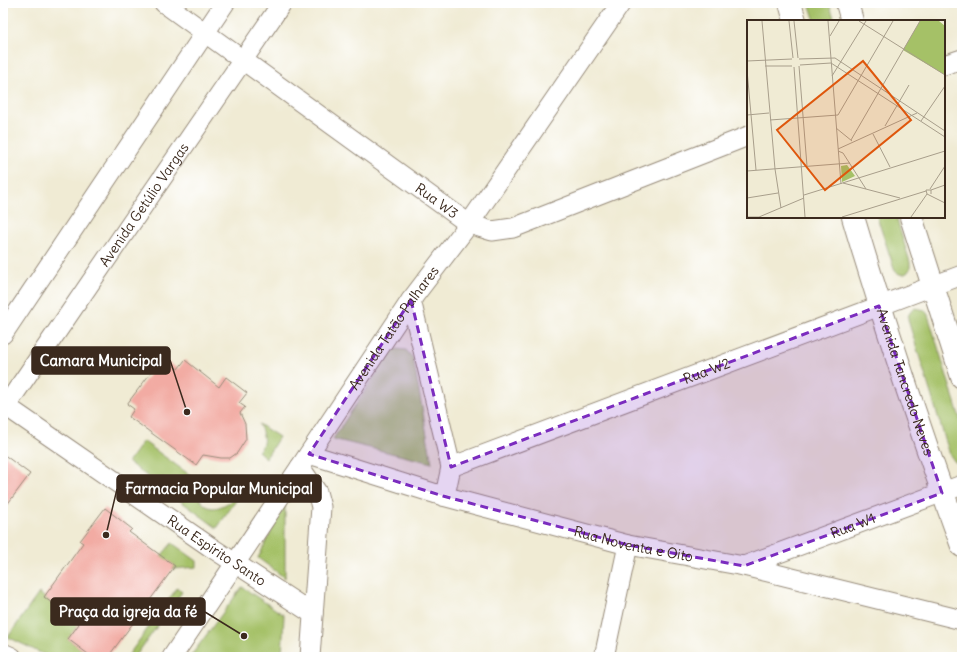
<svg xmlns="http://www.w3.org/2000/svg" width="965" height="660" viewBox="0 0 965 660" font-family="Delius,sans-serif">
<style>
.green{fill:#a5c167;stroke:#707642}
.building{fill:#f2aba3}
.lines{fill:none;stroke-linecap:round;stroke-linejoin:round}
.street-casing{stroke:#968a79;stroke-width:21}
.secondary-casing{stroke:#968a79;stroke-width:24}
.street{stroke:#fff;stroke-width:19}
.secondary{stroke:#fff;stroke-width:22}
.marked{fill:#7b2cbf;fill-opacity:0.2;stroke:#7b2cbf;stroke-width:3;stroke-dasharray:8 5;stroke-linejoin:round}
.labels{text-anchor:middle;stroke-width:3.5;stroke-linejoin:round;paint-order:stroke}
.street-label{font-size:14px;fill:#3b2a1e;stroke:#fff}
.inset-road{fill:none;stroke:#a89e8b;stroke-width:1}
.view{fill:#df570d;fill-opacity:0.15;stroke:#df570d;stroke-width:2}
.inset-edge{fill:none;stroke:#3b2a1e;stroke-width:2}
.leader{fill:none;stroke:#3b2a1e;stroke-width:1.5}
.callout-dot{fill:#3b2a1e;stroke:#fff;stroke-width:1.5}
.callout{fill:#3b2a1e;stroke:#3b2a1e;stroke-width:1.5}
.callout-label{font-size:15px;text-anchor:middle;font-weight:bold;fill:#fff}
</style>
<rect width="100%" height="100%" fill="#fff"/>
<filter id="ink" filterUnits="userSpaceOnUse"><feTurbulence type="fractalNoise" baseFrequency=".025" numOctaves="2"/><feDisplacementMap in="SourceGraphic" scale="8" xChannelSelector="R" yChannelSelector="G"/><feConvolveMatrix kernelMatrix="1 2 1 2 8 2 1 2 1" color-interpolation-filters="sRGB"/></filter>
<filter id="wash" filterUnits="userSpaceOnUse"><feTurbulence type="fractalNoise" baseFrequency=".012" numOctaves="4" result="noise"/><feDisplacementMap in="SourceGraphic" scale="16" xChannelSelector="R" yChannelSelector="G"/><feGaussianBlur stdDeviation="0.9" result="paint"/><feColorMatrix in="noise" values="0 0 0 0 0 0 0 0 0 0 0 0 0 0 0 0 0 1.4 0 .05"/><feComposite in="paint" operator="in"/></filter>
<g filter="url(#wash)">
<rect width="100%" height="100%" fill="#f0ebd4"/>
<path class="green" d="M809,3H829L835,21H815Z
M877,217H896L910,262V269L907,273C901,276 897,274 894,268Z
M915,308L925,310L928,315L962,425V463L955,462L950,455L908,320C908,314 910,312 915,308Z
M396,349L406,350L413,358L432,463L333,439L391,351Z
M259,424L279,437L266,458L258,451C267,443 263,434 259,424Z
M143,441L194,478C196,494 203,516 224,505C231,502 236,497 242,492L217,528L128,462Z
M285,504V578L258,558Z
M172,543L197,561V567L172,569L175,566L161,556Z
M242,587L284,615L282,657H190Z
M177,588L182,592L135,657H127Z
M39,593L62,611L71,597L90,610L68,639L92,657H49L8,637Z"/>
<g id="blocks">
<path class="building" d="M162,358L178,369L185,360L219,387L226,377L247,393L239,403L245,407L240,413L245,424L246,439L237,453L230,458H221L203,455L196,465L129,417L134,409L127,404Z
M3,454L30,474L3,510Z
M105,508L132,529L129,532L175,566L108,657H92L68,639L79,624L44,597L83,543L80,541Z"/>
</g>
</g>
<g filter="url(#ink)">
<use href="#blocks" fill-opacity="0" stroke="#968a79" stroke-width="1"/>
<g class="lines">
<defs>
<g id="street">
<path id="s1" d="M164,3L469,224L492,231L513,228L748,136"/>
<path d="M944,65L962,59"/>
<path d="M411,300L451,467L447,486L443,496"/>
<path d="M3,334L225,3"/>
<path id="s2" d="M3,404L209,546L313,614"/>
<path id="s3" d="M6,406L282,3"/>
<path id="s4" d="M309,454L443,496L628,545L744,566L962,620"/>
<path d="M300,467L317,492L321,507L310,657"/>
<path id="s5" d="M451,467L962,275"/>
<path id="s6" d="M744,566L962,485"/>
<path d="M3,653L12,657"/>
<path id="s7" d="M172,657L300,467L411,300L469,224L621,3"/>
<path d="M604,657L628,545"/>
</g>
<g id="secondary">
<path d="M790,3L795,21"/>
<path d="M847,3L852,21"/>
<path id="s8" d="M853,217C886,328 922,437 962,546"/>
<path d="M911,217L962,377"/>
</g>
</defs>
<use href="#street" class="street-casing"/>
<use href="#secondary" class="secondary-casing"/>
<use href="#street" class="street"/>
<use href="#secondary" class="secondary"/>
</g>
</g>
<path class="marked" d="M411,300L451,467L879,306L942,493L744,566L628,545L443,496L309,454Z"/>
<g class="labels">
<g class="street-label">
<text dy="5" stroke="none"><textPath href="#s1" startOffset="337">Rua W3</textPath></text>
<text dy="5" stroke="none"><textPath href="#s3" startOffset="244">Avenida Getúlio Vargas</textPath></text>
<text dy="5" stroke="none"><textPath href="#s7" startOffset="397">Avenida Tatão Palhares</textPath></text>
<text dy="5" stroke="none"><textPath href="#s5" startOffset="273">Rua W2</textPath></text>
<text dy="5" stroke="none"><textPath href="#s8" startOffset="173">Avenida Tancredo Neves</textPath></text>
<text dy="5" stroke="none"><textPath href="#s6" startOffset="116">Rua W1</textPath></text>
<text dy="5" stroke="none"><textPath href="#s4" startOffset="337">Rua Noventa e Oito</textPath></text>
<text dy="5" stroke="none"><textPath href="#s2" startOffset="259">Rua Espírito Santo</textPath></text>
</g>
</g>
<g transform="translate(747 20)">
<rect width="198" height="198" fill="#f0ebd4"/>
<path d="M173,1H192L198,6V55L156,30ZM100,145L108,156L95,162L94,146Z" fill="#a5c167"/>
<path class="inset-road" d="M15,1L28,149L34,188M42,1L46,38M47,1L51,38M81,1L94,164M112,1L198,55M83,16L92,1M52,39L88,38L198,111M0,41L45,39M53,45L84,43L198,117M18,46H45M52,46L60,146M47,47L58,197M0,50L9,150M85,56L119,1M0,95L22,93M23,100L91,95L146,1M174,101L198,66M138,106L162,65M89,108L105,121M126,114L143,147M104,120L173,1M91,129L170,93M91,131L96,133L119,169M0,151L103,143M96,163L153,178M183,169L198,146M184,170L198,165M184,174V170H179L180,174L198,183M57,175L198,131M0,178L31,173M0,197H12L57,178M95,197L179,171M164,197L180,174"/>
<path class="view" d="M116,41L164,100L78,170L30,110Z"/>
<rect width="198" height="198" class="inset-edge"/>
</g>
<path class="leader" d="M187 412L170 360M106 535L117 489M244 636L205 612"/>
<g class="callout-dot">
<circle cx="187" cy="412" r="4"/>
<circle cx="106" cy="535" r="4"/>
<circle cx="244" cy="636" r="4"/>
</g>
<g class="callout">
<rect x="32" y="347" width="138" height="27" rx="4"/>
<rect x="117" y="475" width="204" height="27" rx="4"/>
<rect x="51" y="598" width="154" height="27" rx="4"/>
</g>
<g class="callout-label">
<text x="101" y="366">Camara Municipal</text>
<text x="219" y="494">Farmacia Popular Municipal</text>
<text x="128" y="617">Praça da igreja da fé</text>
</g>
<rect width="965" height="660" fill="none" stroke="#fff" stroke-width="16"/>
</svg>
